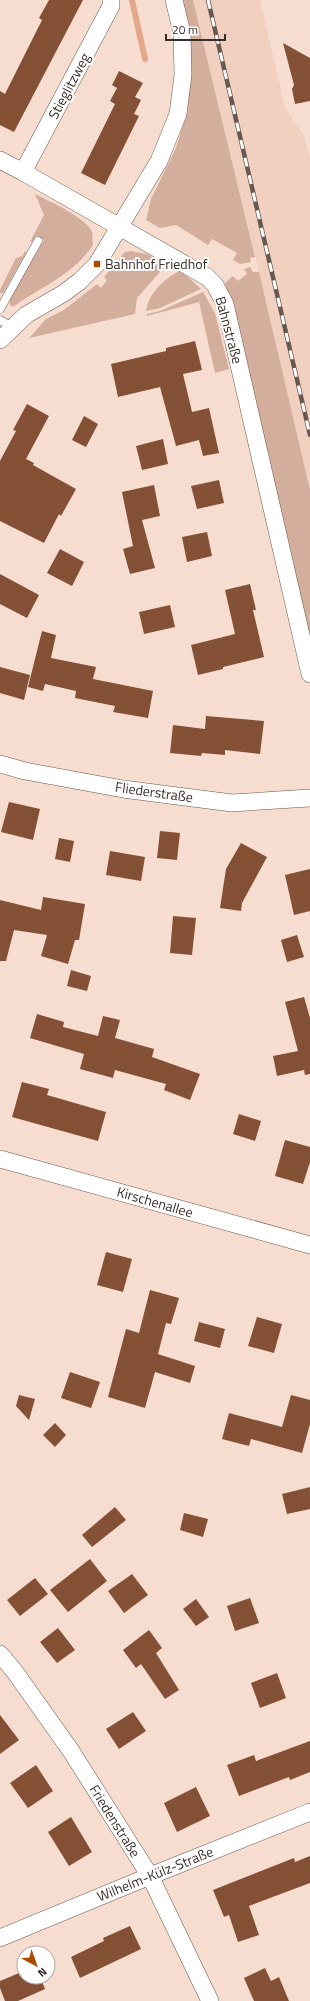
<svg xmlns="http://www.w3.org/2000/svg" width="310" height="2001" viewBox="0 0 310 2001" font-family="'Titillium Web',sans-serif">
<style>
.built{fill:#f2d0c0}
.green{fill:#d4ae9c}
.lines{fill:none;stroke-linecap:round;stroke-linejoin:round}
.stream{stroke:#e3a88b;stroke-width:6}
.building{fill:#845036}
.service-casing{stroke:#6b564b;stroke-width:9}
.minor-casing{stroke:#6b564b;stroke-width:18}
.service{stroke:#fff;stroke-width:8}
.minor{stroke:#fff;stroke-width:17}
.rail-casing{stroke:#665952;stroke-width:4.5}
.rail{stroke:#fff;stroke-width:3;stroke-dasharray:9;stroke-linecap:butt}
.poi-dot{fill:#ab4b02;stroke:#fff;stroke-width:1.5}
.labels{text-anchor:middle;stroke-width:4;stroke-linejoin:round;paint-order:stroke}
.street-label{font-size:14px;fill:#382e2a;stroke:#fff}
.poi-label{font-size:14px;fill:#382e2a;stroke:#fff;text-anchor:start}
</style>
<rect width="100%" height="100%" fill="#f7ddd0"/>
<path class="built" d="M193,0H260L285,107L305,138L310,159V603L285,396L259,272Z"/>
<path class="green" d="M181,0H193L255,257L250,258L251,262L240,264L233,260L237,253L212,239L208,245L176,225L160,228L146,220L151,199L176,148L188,110L191,74Z
M35,194C49,201 87,218 92,232C93,236 92,241 93,245C72,276 42,286 13,307L10,305V298L44,240L37,236L33,241L30,242L44,215Z
M26,250V253L3,293H0V290L16,258L22,256Z
M131,251L147,254L162,263L160,272L137,298L135,314L29,338L46,319L64,310L97,284L101,288L107,280L104,277L125,252Z
M250,267L253,272H259L310,490V643L225,283L233,276L238,281L247,274L244,269Z
M179,271L188,277L201,289L160,308L146,311C149,293 163,280 179,271Z
M203,292L215,313L229,369L215,373L199,302L147,316V314L160,311Z"/>
<g class="lines">
<path class="stream" d="M132,0L145,59"/>
</g>
<path class="building" d="M49,0H83L14,132L0,125V91L5,94L42,20L39,18Z
M283,43L310,58V101L295,104L292,89L294,85Z
M119,71L143,83L135,97L141,100L134,114L139,116L105,185L81,173L115,104L110,101L117,88L112,85Z
M195,341L202,370L183,374L192,412L209,408L219,453L203,456L199,440L176,446L160,387L118,397L111,364L166,351V348Z
M27,404L49,416L26,459L34,463L33,465L76,489L61,516L59,514L44,543L0,521V461L16,431L13,430Z
M84,416L98,424L86,447L72,440Z
M163,439L168,464L142,470L136,446Z
M219,480L224,503L197,509L191,486Z
M154,485L160,516L142,520L155,568L130,574L123,549L133,546L122,492Z
M207,532L212,556L187,562L182,537Z
M60,549L84,562L72,586L47,573Z
M0,574L39,595L27,618L0,604Z
M250,584L256,610H253L264,657L223,667V669L198,675L191,645L235,634L225,590Z
M170,605L175,627L144,634L139,612Z
M42,631L56,635L51,658L96,667L93,679L153,691L148,718L113,712L115,706L75,698L76,691L45,684L43,691L28,687Z
M0,667L30,675L24,700L0,693Z
M206,716L264,721L260,754L225,750V755L202,753L201,756L170,753L173,725L205,729Z
M9,802L40,809L33,840L1,832Z
M160,831L180,833L177,860L157,858Z
M59,838L74,841L70,862L55,859Z
M241,843L267,857L242,903L241,911L220,908L226,869Z
M110,851L145,857L141,881L106,875Z
M310,869V911L294,915L285,875Z
M43,897L85,904L79,940H75L68,964L41,956L47,935L14,930L6,961H0V900L41,910Z
M173,916L196,918L192,955L170,953Z
M297,935L304,957L287,962L281,940Z
M71,970L91,976L87,991L67,986Z
M304,997L310,1018V1074L305,1075L304,1070L277,1076L273,1056L298,1051L285,1002Z
M37,1014L64,1022L63,1027L98,1036L103,1016L120,1020L115,1038L154,1049L152,1057L200,1074L190,1100L164,1090L166,1084L115,1070L113,1078L80,1069L84,1054L30,1038Z
M22,1082L49,1089L47,1095L106,1112L98,1141L12,1117Z
M239,1114L261,1121L255,1141L233,1134Z
M285,1140L310,1147V1162L303,1184L275,1176Z
M106,1252L132,1259L123,1292L97,1285Z
M150,1290L179,1298L171,1324L166,1323L158,1354L195,1366L190,1383L155,1372L145,1408L108,1397L126,1329L139,1333Z
M257,1317L282,1324L274,1353L248,1346Z
M199,1322L225,1329L220,1348L194,1341Z
M70,1372L100,1382L91,1408L61,1398Z
M19,1395L35,1399L29,1420L16,1406Z
M291,1395L310,1400V1424L302,1453L251,1439L249,1446L222,1439L229,1413L282,1427Z
M55,1423L66,1435L55,1447L43,1435Z
M310,1487V1509L287,1514L282,1494Z
M115,1507L126,1520L92,1547L82,1535Z
M184,1513L208,1519L203,1537L180,1530Z
M90,1559L107,1581L68,1612L50,1590Z
M132,1574L148,1595L124,1613L108,1591Z
M35,1578L48,1594L20,1616L7,1600Z
M250,1598L259,1623L235,1631L227,1606Z
M196,1599L209,1617L196,1626L183,1609Z
M58,1628L75,1650L57,1663L40,1642Z
M149,1630L162,1648L156,1653L179,1690L165,1699L141,1664L136,1668L123,1650Z
M277,1673L286,1698L260,1708L251,1683Z
M133,1712L146,1731L119,1749L106,1729Z
M0,1715L19,1740L0,1754Z
M310,1741V1772L290,1780L289,1777L239,1796L227,1765L254,1755L256,1761Z
M36,1765L53,1791L28,1808L10,1783Z
M196,1787L210,1816L177,1832L164,1803Z
M71,1817L92,1852L69,1866L48,1832Z
M310,1856V1883L249,1906L259,1935L238,1942L229,1915L224,1917L213,1890L294,1858L295,1862Z
M130,1926L141,1949L80,1978L71,1957L104,1941L103,1938Z
M265,1968L271,1981L279,1977L289,2001H254L244,1978Z
M24,1971V1977H40L45,1989L18,2001H5L0,1988V1981Z"/>
<g class="lines">
<defs>
<path id="service" d="M0,309L38,241
M0,320L12,327"/>
<path id="minor" d="M0,160L23,172L207,277L215,285L225,304L310,674
M23,172L111,6V0
M0,340L26,315L64,293L80,281L97,264L159,161L178,114L183,75L182,33L174,0
M0,764L25,771L123,789L232,803L310,798
M0,1159L310,1245
M0,1654L15,1672L71,1751L150,1876L210,2001
M0,1938L150,1876L310,1812"/>
</defs>
<use href="#service" class="service-casing"/>
<use href="#minor" class="minor-casing"/>
<use href="#service" class="service"/>
<use href="#minor" class="minor"/>
<defs>
<path id="rail" d="M208,0L310,435"/>
</defs>
<use href="#rail" class="rail-casing"/>
<use href="#rail" class="rail"/>
</g>
<rect class="poi-dot" x="93" y="260" width="8" height="8" rx="2"/>
<g class="labels">
<g class="street-label">
<text transform="translate(69 86) rotate(-62)" y="5">Stieglitzweg</text>
<text transform="translate(229 330) rotate(75)" y="5">Bahnstraße</text>
<text transform="translate(154 792) rotate(8)" y="5">Fliederstraße</text>
<text transform="translate(155 1202) rotate(16)" y="5">Kirschenallee</text>
<text transform="translate(115 1821) rotate(58)" y="5">Friedenstraße</text>
<text transform="translate(155 1874) rotate(-22)" y="5">Wilhelm-Külz-Straße</text>
</g>
<g class="poi-label">
<text x="105" y="269">Bahnhof Friedhof</text>
</g>
</g>
<g transform="translate(36 1965) rotate(139)"><circle r="19" fill="#ffffff" stroke="#afabaa"/>
<path d="M0-3L7 15L0 10L-7 15Z" fill="#ab4b02"/>
<text y="-6" font-size="11" font-weight="bold" text-anchor="middle" fill="#382e2a">N</text>
</g>
<path d="M166 34v6h59v-6" fill="none" stroke="#382e2a" stroke-width="2"/>
<text x="172" y="34" font-size="12" fill="#382e2a" stroke="#ffffff" stroke-width="3" paint-order="stroke">20 m</text>
</svg>
